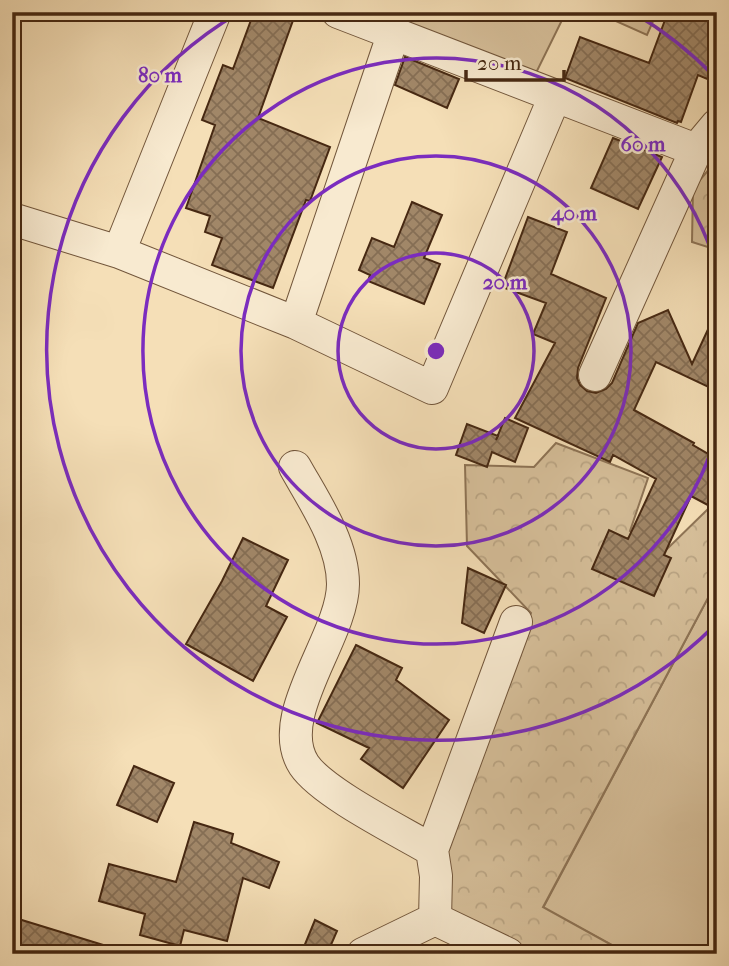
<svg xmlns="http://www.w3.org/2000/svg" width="729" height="966" viewBox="0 0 729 966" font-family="'IM FELL French Canon',serif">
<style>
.green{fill:#d7c09b;stroke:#8e7456;stroke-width:2}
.forest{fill:url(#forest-crowns);stroke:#8e7456;stroke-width:2}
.building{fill:url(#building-cross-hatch);stroke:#462812;stroke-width:2}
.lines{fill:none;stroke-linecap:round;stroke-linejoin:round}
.street-casing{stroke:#72563b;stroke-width:34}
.street{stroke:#f8ead0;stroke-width:32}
.ring{fill:none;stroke:#7b2cbf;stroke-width:3.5}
.centre{fill:#7b2cbf;stroke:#f8ead0;stroke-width:3.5}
.ring-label{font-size:21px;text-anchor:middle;font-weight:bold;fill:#7b2cbf;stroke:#f8ead0;stroke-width:5;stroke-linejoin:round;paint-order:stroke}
</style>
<defs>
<pattern id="forest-crowns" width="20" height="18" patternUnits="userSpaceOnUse" patternTransform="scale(1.75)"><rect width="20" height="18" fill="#d7c09b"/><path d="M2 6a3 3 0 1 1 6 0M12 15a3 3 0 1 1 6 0" fill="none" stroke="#baa584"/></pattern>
<pattern id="building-cross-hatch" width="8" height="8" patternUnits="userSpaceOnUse" patternTransform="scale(1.75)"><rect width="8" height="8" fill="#a18768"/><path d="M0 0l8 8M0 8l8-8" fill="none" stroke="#856e54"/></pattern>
</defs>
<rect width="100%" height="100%" fill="#f5dfb7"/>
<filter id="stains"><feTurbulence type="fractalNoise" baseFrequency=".00286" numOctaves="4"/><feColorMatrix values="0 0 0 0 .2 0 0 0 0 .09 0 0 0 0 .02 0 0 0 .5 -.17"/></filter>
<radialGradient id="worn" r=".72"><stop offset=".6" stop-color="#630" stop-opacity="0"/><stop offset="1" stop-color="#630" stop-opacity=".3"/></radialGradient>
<path class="green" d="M385,12H566L533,79Z
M611,12H657L647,35L609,18Z
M717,581V954H628L543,908Z"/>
<path class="forest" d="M717,160V250L692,242L693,188Z
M556,443L648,478L630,531L667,549L709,508L717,511V581L543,907L628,954H538L449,913L445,852L531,613L467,546L465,465L534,467Z"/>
<path class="building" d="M254,12H296L258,118L330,147L310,201L306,200L273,288L212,265L222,238L205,232L210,216L186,208L215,125L202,120L223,65L233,69Z
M668,12H717V83L698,75L681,122L678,121L677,123L565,78L580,37L649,63Z
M405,57L459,79L447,108L395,85Z
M613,138L662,157L638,209L591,188Z
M412,202L442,215L424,258L440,264L424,304L368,281L370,275L359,270L372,238L394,247Z
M528,217L567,232L551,274L606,298L578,368L577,378L580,385L587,391L596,393L606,389L612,383L638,323L668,310L692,364L717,310V391L656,362L634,410L694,443L693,445L717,459V510L691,496L664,555L671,558L654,596L592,569L609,530L628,539L656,479L613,455L610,462L515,418L555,343L533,334L546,303L502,287Z
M505,418L528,428L515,462L492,452L487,467L456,455L467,424L498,436L496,440Z
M243,538L288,560L266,606L287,617L253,681L186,644L222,581Z
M468,568L506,585L484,633L462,623Z
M356,645L402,668L396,680L449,720L403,788L361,759L369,748L317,723Z
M134,766L174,783L157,822L117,805Z
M194,822L233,834L231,843L279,862L269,888L243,878L227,941L184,930L180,946L140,935L145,914L99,901L109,864L176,882Z
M12,917L113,948L112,954H12Z
M315,920L337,931L327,954H301Z"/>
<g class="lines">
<defs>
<path id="street" d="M338,12L696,150
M12,219L119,252L296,323L432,388L555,96
M119,252L215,12
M296,323L393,35
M595,375L696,150L717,125
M295,467C314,501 343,543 343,584C343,637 272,716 304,765C323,793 400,831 432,850L436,876L435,919
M432,850L516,622
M435,919L508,954
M363,954L435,919"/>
</defs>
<use href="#street" class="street-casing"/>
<use href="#street" class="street"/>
</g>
<g class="ring">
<circle cx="436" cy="351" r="98"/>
<circle cx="436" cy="351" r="195"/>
<path d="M716 437A293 293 0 1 1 716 265"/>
<path d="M715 625A391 391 0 1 1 240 12M632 12A391 391 0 0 1 715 77"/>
</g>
<circle cx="436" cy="351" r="10" class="centre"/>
<g class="ring-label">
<text x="160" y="82">80 m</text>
<text x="643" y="151">60 m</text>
<text x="574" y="220">40 m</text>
<text x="505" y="289">20 m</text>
</g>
<rect width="729" height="966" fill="none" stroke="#f5dfb7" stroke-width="42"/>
<rect x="14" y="14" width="701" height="938" fill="none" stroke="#462812" stroke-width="3.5"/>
<rect x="21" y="21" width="687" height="924" fill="none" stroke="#462812" stroke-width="2"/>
<path d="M466 70v10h98v-10" fill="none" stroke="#462812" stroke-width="3.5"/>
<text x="477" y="70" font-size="21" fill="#462812" stroke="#f8ead0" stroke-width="5" paint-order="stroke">20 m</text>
<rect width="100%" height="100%" filter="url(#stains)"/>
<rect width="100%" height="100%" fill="url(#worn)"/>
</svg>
